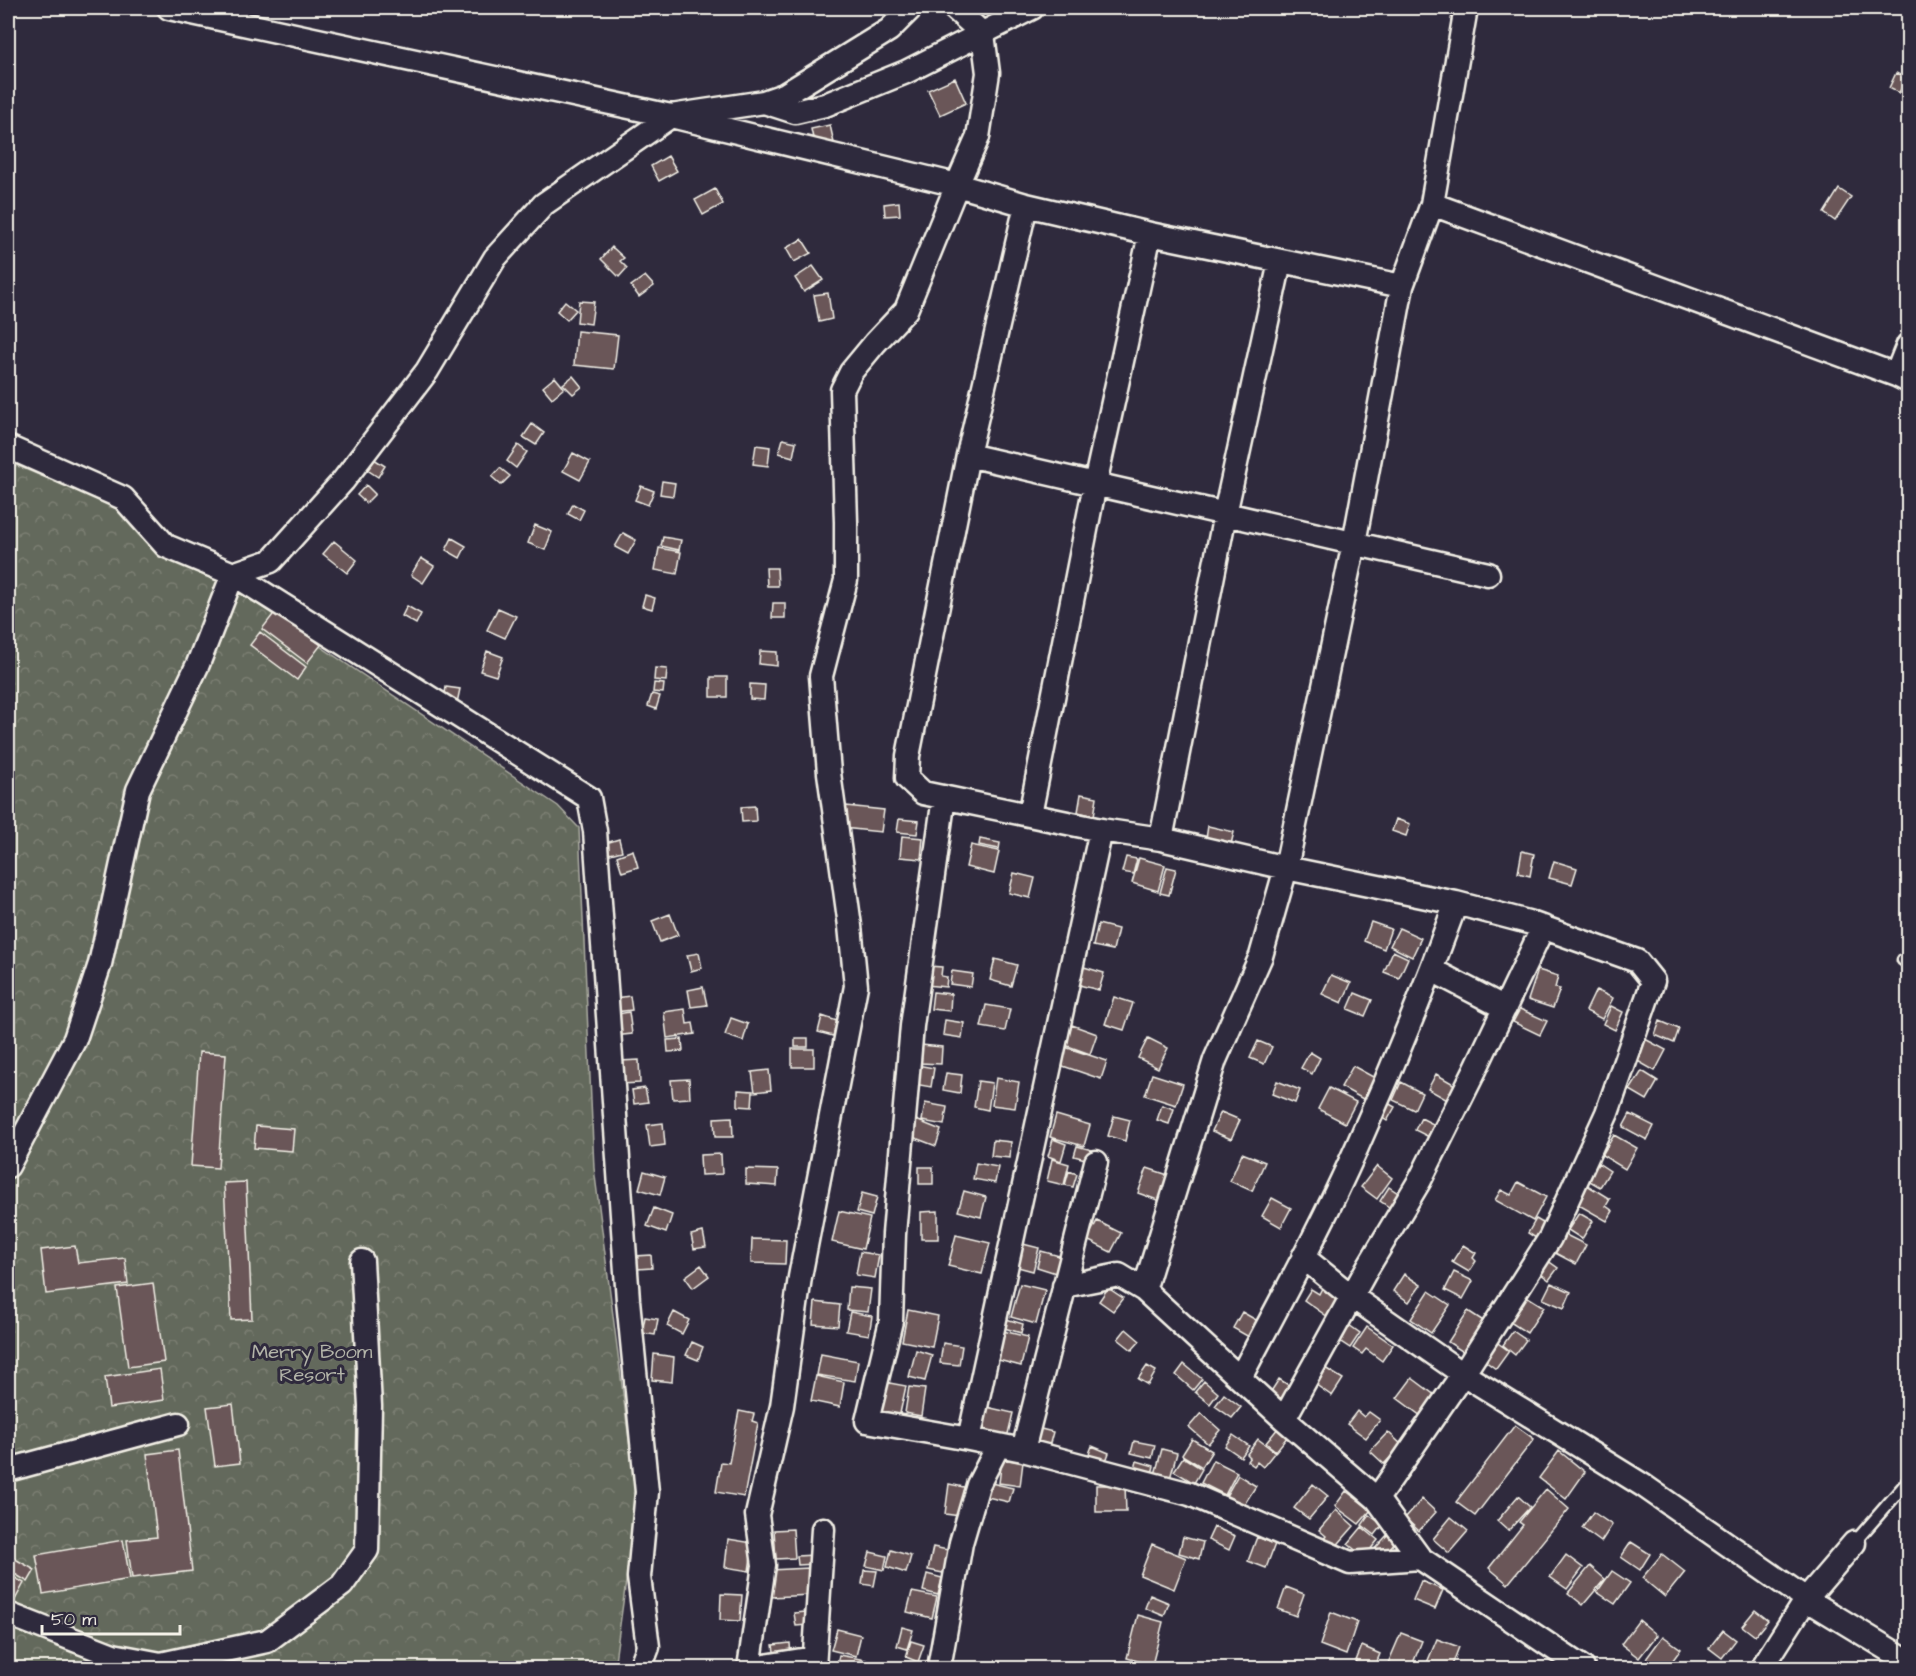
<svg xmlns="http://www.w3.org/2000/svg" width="1916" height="1676" viewBox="0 0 1916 1676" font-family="'Architects Daughter',sans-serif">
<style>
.park{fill:url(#park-crowns);stroke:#acada2;stroke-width:1.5}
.building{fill:#6a5758;stroke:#f4f1e8;stroke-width:1.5}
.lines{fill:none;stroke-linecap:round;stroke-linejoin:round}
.service-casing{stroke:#f4f1e8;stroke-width:15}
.minor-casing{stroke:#f4f1e8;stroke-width:27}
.service{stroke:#2f2a3d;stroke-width:10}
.minor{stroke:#2f2a3d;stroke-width:22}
.labels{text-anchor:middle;stroke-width:6;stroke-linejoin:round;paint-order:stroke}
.park-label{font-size:20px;fill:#b3b4a9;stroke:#2f2a3d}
</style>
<defs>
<pattern id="park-crowns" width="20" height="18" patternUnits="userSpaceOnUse" patternTransform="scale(1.5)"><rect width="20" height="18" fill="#64695c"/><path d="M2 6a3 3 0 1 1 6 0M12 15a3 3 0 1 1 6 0" fill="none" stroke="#7b7f73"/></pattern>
</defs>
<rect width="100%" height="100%" fill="#2f2a3d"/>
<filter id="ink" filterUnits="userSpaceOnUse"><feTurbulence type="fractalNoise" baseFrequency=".0167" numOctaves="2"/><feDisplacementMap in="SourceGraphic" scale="12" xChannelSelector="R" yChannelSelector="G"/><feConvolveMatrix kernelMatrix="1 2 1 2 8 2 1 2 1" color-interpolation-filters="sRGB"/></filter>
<g filter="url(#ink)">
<path class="park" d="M8,462L107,503L558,806L579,828L594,1168L637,1502L614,1668H8V945L12,909L8,861Z"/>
<path class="building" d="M1896,73L1906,78L1899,93L1889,88Z
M955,78L966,103L940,115L928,90Z
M830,125L836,152L817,157L811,129Z
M668,156L677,171L659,181L651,166Z
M715,189L723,204L703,215L695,200Z
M1839,189L1851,197L1835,221L1824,213Z
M899,202L900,215L885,216L884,204Z
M802,239L811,253L794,262L786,248Z
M612,247L624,258L620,261L627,268L619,277L601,259Z
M813,266L823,280L804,292L795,278Z
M645,276L654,286L639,297L631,286Z
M828,293L832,319L819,322L814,295Z
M565,301L576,310L567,320L557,311Z
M579,301L594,302L591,324L577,322Z
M577,331L618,335L614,369L574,365Z
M573,376L582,387L573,394L563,384Z
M555,377L564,388L552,398L543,387Z
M532,424L544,433L536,445L523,437Z
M783,439L796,442L793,457L779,453Z
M518,445L527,452L516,468L507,461Z
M756,445L770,447L768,466L753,464Z
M573,453L590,462L580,480L563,471Z
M374,459L385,466L378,477L366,469Z
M500,468L510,476L501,485L492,477Z
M662,481L675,483L673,496L660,494Z
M366,485L375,494L366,503L357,495Z
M641,486L654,491L648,505L635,500Z
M573,504L584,510L579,520L568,514Z
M535,525L552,532L545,550L528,543Z
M623,533L636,540L628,554L615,547Z
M663,537L681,540L679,550L661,546Z
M452,538L466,546L460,558L446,550Z
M334,541L357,560L347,573L323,554Z
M659,548L681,552L677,574L655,570Z
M421,558L434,566L423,583L411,575Z
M766,568H777L778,586H767Z
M645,595L655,598L652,609L642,606Z
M773,603H785V618H772Z
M407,606L421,614L416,624L402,616Z
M498,608L516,616L505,638L487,630Z
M276,611L321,645L307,663L262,629Z
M260,632L306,667L297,680L250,645Z
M487,651L503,657L496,676L480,671Z
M760,651L777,652V666L759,664Z
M655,668L667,669L666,681L654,680Z
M711,677H727V697H711Z
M654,683L664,684L663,693L653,692Z
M750,684L765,685L764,700L750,699Z
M446,687L460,689L457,703L444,700Z
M652,694L660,696L656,709L648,706Z
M1081,794L1097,797L1094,816L1078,812Z
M755,806L756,821L742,822L741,807Z
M846,806L884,810L881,832L843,828Z
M899,819L919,821L917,834L897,832Z
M1396,819L1410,824L1406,836L1392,831Z
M1208,826L1234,832L1231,844L1206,839Z
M902,836L923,838L921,859L900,857Z
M619,839L622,851L610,854L606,843Z
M980,839L1000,843L999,849L979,845Z
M971,845L999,851L994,874L966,867Z
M633,850L638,867L622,872L617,856Z
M1522,851L1534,854L1530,876L1518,873Z
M1126,857L1137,859L1133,874L1122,872Z
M1139,858L1165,865L1158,891L1132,883Z
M1554,861L1577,868L1572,884L1549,878Z
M1167,867L1176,869L1169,895L1160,893Z
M1014,873L1035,878L1030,898L1009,893Z
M670,914L678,935L660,942L652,921Z
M1371,922L1391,929L1384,949L1364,941Z
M1098,924L1118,929L1113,950L1093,946Z
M1399,928L1421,938L1412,957L1390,946Z
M1393,951L1408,958L1399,978L1384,972Z
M699,953L702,968L691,971L687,955Z
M995,959L1017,965L1011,986L990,980Z
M928,966L942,967L941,976L947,977L946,987L926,985Z
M1084,967L1104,973L1099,990L1079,985Z
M1538,970L1558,976L1555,988L1560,989L1553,1008L1528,1000Z
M952,971L973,974L971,987L950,984Z
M1331,975L1351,983L1342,1003L1322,994Z
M703,987L707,1005L691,1007L688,990Z
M1596,990L1613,998L1602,1019L1586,1011Z
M933,992L951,994L950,1011L931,1009Z
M1355,993L1372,1000L1365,1016L1348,1009Z
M630,996L632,1010L615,1012L614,998Z
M1114,997L1133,1003L1124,1030L1105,1024Z
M986,1005L1010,1009L1005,1031L981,1027Z
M1611,1006L1623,1012L1615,1030L1603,1024Z
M685,1009L687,1024L693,1023L695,1034L667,1038L664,1012Z
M1520,1009L1547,1021L1540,1035L1513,1022Z
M629,1012L632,1034L614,1036L612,1015Z
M822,1016L837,1021L833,1036L818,1032Z
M731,1018L748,1024L743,1041L725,1035Z
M945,1020L964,1023L962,1038L943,1035Z
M1660,1021L1679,1029L1674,1043L1655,1035Z
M1072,1025L1097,1034L1090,1054L1065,1045Z
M795,1038H808V1047H795Z
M1148,1038L1168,1048L1158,1068L1138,1058Z
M682,1039L683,1051L668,1052L667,1040Z
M1645,1039L1666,1050L1655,1071L1634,1059Z
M1258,1041L1272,1047L1264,1064L1250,1058Z
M921,1045L942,1047L941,1064L920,1063Z
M1062,1046L1107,1061L1101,1079L1057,1064Z
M792,1049H814V1067H792Z
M199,1052L226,1054L218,1168L191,1166Z
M1310,1052L1320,1058L1312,1074L1301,1068Z
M639,1060L640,1083L621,1084L620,1061Z
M917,1065L934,1068L931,1087L914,1084Z
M1353,1066L1375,1078L1363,1099L1341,1087Z
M769,1070L771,1090L755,1092L752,1072Z
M1642,1071L1658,1081L1647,1100L1630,1090Z
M946,1073L962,1075L960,1093L943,1090Z
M1152,1074L1183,1084L1176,1105L1145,1095Z
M1436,1074L1457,1086L1449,1101L1428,1089Z
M996,1078L1019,1082L1015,1108L992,1105Z
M689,1079L690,1098L673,1099L671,1080Z
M978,1081L992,1083L988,1110L974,1107Z
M1277,1081L1300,1090L1295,1103L1272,1094Z
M1401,1082L1422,1093L1414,1110L1393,1100Z
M645,1088L648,1102L634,1104L632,1090Z
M1329,1088L1356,1102L1345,1123L1318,1109Z
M738,1090L753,1091L752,1107L738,1106Z
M1386,1102L1395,1107L1387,1121L1378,1115Z
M925,1103L947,1107L944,1125L922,1121Z
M1162,1105L1174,1109L1169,1124L1157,1120Z
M1221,1112L1240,1120L1231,1139L1212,1131Z
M1630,1114L1654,1126L1647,1140L1623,1127Z
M1056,1115L1090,1125L1084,1146L1050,1137Z
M1114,1116L1130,1120L1125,1141L1108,1136Z
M732,1117L733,1137H715L714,1118Z
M1421,1118L1437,1126L1431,1138L1415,1130Z
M916,1120L941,1130L936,1146L910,1136Z
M663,1123L665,1145L650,1147L647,1125Z
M256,1126L294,1129L292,1151L254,1148Z
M1614,1135L1637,1148L1625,1169L1602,1155Z
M1053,1139L1066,1144L1061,1161L1048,1156Z
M993,1140L1011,1142L1010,1158L991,1156Z
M1077,1146L1092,1150L1089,1160L1074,1156Z
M1242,1153L1265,1162L1252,1191L1230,1181Z
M721,1154L722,1174L701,1175L700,1155Z
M1052,1159L1069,1164L1064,1185L1047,1181Z
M976,1163L998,1167L995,1183L973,1179Z
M1598,1163L1610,1171L1600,1187L1588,1180Z
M1377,1166L1392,1178L1377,1199L1361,1187Z
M919,1167H933V1184H919Z
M1147,1168L1171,1176L1163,1202L1138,1193Z
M746,1169L778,1170L777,1186L746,1184Z
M644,1171L665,1177L660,1195L639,1189Z
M1069,1171L1077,1174L1073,1187L1065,1185Z
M246,1182L252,1319L231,1320L224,1183Z
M1518,1182L1546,1197L1533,1221L1495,1200L1501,1190L1511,1195Z
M1587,1185L1610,1199L1606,1206L1613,1211L1607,1221L1577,1204Z
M1389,1187L1404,1197L1395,1211L1380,1201Z
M964,1191L986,1197L981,1217L958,1211Z
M862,1193L877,1197L872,1216L857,1212Z
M1272,1198L1291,1208L1281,1227L1262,1216Z
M654,1208L672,1215L666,1233L647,1226Z
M839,1211L870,1218L863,1249L832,1242Z
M938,1211V1239H921V1212Z
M1579,1213L1593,1221L1582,1239L1568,1230Z
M1536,1219L1548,1226L1539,1240L1528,1233Z
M1097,1221L1121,1233L1111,1252L1087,1240Z
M703,1232L706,1247L694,1249L691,1235Z
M1564,1234L1586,1245L1576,1264L1555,1253Z
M956,1235L990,1243L982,1274L948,1266Z
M752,1239L786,1240L785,1264L751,1263Z
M1019,1243L1039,1248L1033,1271L1014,1266Z
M1463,1245L1476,1253L1473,1258L1476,1261L1469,1272L1452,1262Z
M75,1246L78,1263L125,1258L128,1284L46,1294L41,1250Z
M1041,1251L1063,1257L1059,1274L1037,1267Z
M860,1252L879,1255L875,1278L856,1275Z
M651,1255L652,1268L637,1269L635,1256Z
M1544,1258L1558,1268L1549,1280L1536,1270Z
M701,1265L709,1276L693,1288L685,1277Z
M1454,1272L1473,1281L1463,1299L1445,1290Z
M1404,1274L1421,1285L1409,1302L1393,1291Z
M153,1283L164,1362L128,1367L117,1288Z
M1551,1283L1571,1292L1564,1308L1543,1299Z
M1020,1284L1045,1290L1036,1324L1011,1317Z
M849,1287L871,1289L868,1312L847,1310Z
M1108,1288L1123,1298L1113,1311L1099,1301Z
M1322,1288L1339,1300L1328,1317L1304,1300L1311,1289L1319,1294Z
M1429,1291L1450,1305L1431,1333L1411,1319Z
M1523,1294L1544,1307L1527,1333L1507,1320Z
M815,1302L840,1305L838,1326L813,1324Z
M908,1310L938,1316L932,1347L902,1341Z
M1468,1311L1485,1322L1465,1353L1448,1342Z
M674,1312L689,1320L682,1334L667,1326Z
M850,1312L872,1316L869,1335L846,1331Z
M1242,1312L1265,1325L1256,1341L1233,1328Z
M645,1317L658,1319L655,1335L642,1333Z
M1003,1318L1023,1324L1021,1333L1001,1327Z
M1349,1325L1360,1333L1350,1348L1338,1340Z
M1367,1327L1393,1345L1382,1361L1366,1349L1362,1354L1353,1348Z
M1126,1329L1140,1341L1132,1350L1118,1339Z
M999,1330L1028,1337L1021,1366L991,1358Z
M1513,1331L1526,1340L1515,1355L1503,1345Z
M1495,1341L1509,1351L1496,1369L1481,1358Z
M692,1342L703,1347L698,1360L686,1355Z
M943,1343L962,1346L959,1365L940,1363Z
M916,1350L932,1355L925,1381L909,1377Z
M654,1354L674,1357L672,1382L652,1380Z
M821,1354L858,1361L855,1381L817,1375Z
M1184,1364L1202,1379L1193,1390L1176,1375Z
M1147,1366L1156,1371L1148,1385L1138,1379Z
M1325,1368L1343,1379L1332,1396L1315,1384Z
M160,1369L164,1400L109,1408L105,1377Z
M816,1376L844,1382L840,1407L811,1401Z
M1412,1378L1440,1399L1425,1419L1397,1398Z
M1279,1379L1293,1388L1282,1405L1268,1396Z
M1204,1381L1218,1393L1210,1404L1195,1392Z
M884,1382L906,1386L899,1418L877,1413Z
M909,1387L925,1389L921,1416L905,1413Z
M1224,1394L1241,1407L1232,1418L1215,1406Z
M233,1404L240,1463L215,1466L207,1407Z
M982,1406L1013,1413L1007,1438L977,1431Z
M739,1411L754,1414L752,1421L758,1423L744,1497L716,1492L721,1462L729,1463Z
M1357,1411L1364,1417L1369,1412L1380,1420L1366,1438L1347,1424Z
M1201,1413L1220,1430L1208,1444L1189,1427Z
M1515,1425L1534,1439L1475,1516L1456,1502Z
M1037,1428L1053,1432L1047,1454L1031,1449Z
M1278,1428L1288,1436L1276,1451L1266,1443Z
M1388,1432L1402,1445L1384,1464L1370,1451Z
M1233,1435L1249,1446L1241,1457L1225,1446Z
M1192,1439L1212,1451L1202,1467L1182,1455Z
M1258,1439L1275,1452L1263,1467L1257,1462L1254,1466L1247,1461L1250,1457L1247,1454Z
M1134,1441L1155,1445L1152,1458L1131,1453Z
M1092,1446L1109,1453L1104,1466L1087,1459Z
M1162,1449L1177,1453L1169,1482L1154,1478Z
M178,1450L192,1571L132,1578L127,1540L157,1537L147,1454Z
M1559,1451L1585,1472L1566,1499L1539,1478Z
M1183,1457L1202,1469L1194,1483L1174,1471Z
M1002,1459L1023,1462L1020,1486L999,1483Z
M1213,1460L1237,1472L1225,1495L1201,1483Z
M1137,1461L1154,1466L1150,1481L1133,1477Z
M1238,1475L1256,1486L1242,1508L1225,1498Z
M991,1483L1013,1488L1009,1502L987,1497Z
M949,1484L964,1487L960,1516L945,1514Z
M1313,1484L1328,1496L1309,1519L1294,1508Z
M1096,1485H1125L1126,1512H1096Z
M1546,1489L1569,1509L1508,1584L1489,1568L1523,1525L1519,1522Z
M1346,1491L1371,1510L1359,1524L1335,1506Z
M1518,1496L1530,1507L1508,1531L1497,1521Z
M1422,1499L1436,1512L1419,1531L1405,1518Z
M1336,1510L1354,1526L1333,1550L1322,1541L1326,1536L1319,1530Z
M1593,1512L1612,1525L1601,1542L1582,1528Z
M1369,1515L1383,1525L1375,1535L1362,1525Z
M1451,1517L1468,1531L1449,1553L1433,1539Z
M1214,1527L1235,1536L1229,1550L1208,1540Z
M1362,1527L1378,1540L1364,1557L1348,1544Z
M793,1529L795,1558L776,1559L774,1530Z
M1389,1533L1397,1540L1379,1560L1371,1553Z
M1183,1537L1203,1542L1199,1559L1179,1553Z
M1257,1537L1275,1544L1266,1568L1248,1561Z
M728,1539L753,1543L749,1571L725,1567Z
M123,1540L130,1579L43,1594L36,1555Z
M1631,1542L1650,1554L1640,1570L1621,1557Z
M1152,1544L1186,1558L1174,1589L1140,1575Z
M933,1547L953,1551L948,1574L928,1570Z
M891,1550L911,1556L906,1573L887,1567Z
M870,1552L887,1556L884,1570L866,1566Z
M1662,1554L1685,1572L1665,1597L1642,1578Z
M8,1555L35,1570L28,1582L8,1570Z
M814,1555L815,1564L798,1565L797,1556Z
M1566,1555L1583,1568L1567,1589L1550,1577Z
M1590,1566L1605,1579L1583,1605L1568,1593Z
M809,1568L811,1595L771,1597L770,1570Z
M864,1570L877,1571L874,1586L862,1584Z
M1612,1571L1630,1583L1615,1604L1597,1592Z
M8,1574L24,1583L10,1609L8,1607Z
M927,1574L942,1578L938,1595L923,1591Z
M1421,1581L1443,1590L1435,1609L1413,1600Z
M1286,1587L1304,1594L1296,1616L1278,1609Z
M912,1592L937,1597L932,1618L907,1612Z
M721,1594L742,1595L740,1621L720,1620Z
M1150,1595L1169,1603L1164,1616L1145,1608Z
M1755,1610L1768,1620L1755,1636L1742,1626Z
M806,1612L807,1625L796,1626L794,1613Z
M1331,1612L1357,1622L1346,1655L1320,1645Z
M1138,1615L1163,1622L1152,1665L1127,1658Z
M1639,1620L1657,1635L1639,1658L1621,1644Z
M902,1627L913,1630L907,1649L897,1646Z
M837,1629L861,1635L856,1656L831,1650Z
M1723,1630L1736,1640L1722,1658L1709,1648Z
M1401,1633L1422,1641L1411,1668H1386Z
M1663,1636L1681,1649L1667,1668H1650L1643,1663Z
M1437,1639L1459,1647L1451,1668H1434L1426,1665Z
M911,1641L924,1645L918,1662L906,1657Z
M790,1643L791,1656L775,1658L773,1645Z
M1362,1646L1380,1654L1374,1668H1353Z
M839,1655L866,1660L865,1668H836Z"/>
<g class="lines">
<defs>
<path id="service" d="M1903,960L1908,962
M1854,1543L1908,1481"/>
<path id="minor" d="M169,8L671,116L957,185L1026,205L1150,234L1402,286
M1466,8L1432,204L1402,286L1354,543L1286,868L1261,956L1215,1060L1144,1290L1284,1419L1377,1499L1420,1558L1583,1668
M764,102L795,112L825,105L906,72L1032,8
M1432,204L1896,375
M1026,205L968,455L908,756L907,778L923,793L1101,830L1161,839L1286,868L1456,903L1528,922L1637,961L1653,981L1607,1113L1550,1238L1469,1365L1377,1499
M1908,345L1896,375L1908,381
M8,447L123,498L166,546L233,574L271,561L343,481L427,371L495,258L544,204L671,116L764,102L784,95L889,30L911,8
M968,455L1488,574
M944,797L912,1026L894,1234L891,1321L867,1421L969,1439
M1030,815L1095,484L1150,234
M1101,830L969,1439L1023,1450L1190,1494L1350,1563L1420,1558
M1161,839L1225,514L1280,262
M1432,970L1505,1008
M8,1166L75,1039L100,964L138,790L198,664L233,574L589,798L595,831L628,1300L647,1492L639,1577L648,1647L640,1668
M1303,1257L1351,1296L1463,1374L1644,1486L1806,1599L1908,1661
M1064,1286L1119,1275L1144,1290
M1240,1378C1280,1302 1322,1226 1357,1147C1393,1067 1426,986 1456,903
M1284,1419L1368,1267L1420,1180L1475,1070L1543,927
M1023,1450L1096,1162
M8,1470L178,1424
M8,1614L113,1655L161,1664L267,1641L342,1585L367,1550L370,1406L362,1261
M749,1668L764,1565L757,1515L782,1406L800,1277L856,986L850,926L829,773L821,676L846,580V522L842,390L851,372L875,343L906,310L957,185L978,137L988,73L983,34L954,8
M753,1668L814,1658
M814,1668L823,1529
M939,1668L961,1543L978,1485L998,1446
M1762,1668L1806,1599L1854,1543"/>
</defs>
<use href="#service" class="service-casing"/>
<use href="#minor" class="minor-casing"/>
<use href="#service" class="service"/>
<use href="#minor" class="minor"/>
</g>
</g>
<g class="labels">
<g class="park-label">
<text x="312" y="1358">Merry Boom<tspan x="312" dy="23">Resort</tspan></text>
</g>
</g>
<rect width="1916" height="1676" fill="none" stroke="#2f2a3d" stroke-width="30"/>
<rect x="15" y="15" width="1886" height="1646" fill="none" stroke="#f4f1e8" stroke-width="2" filter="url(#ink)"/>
<path d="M42 1625v9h138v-9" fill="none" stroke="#f4f1e8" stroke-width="3"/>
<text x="51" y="1625" font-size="18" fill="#f4f1e8" stroke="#2f2a3d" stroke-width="4.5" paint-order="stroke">50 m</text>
</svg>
